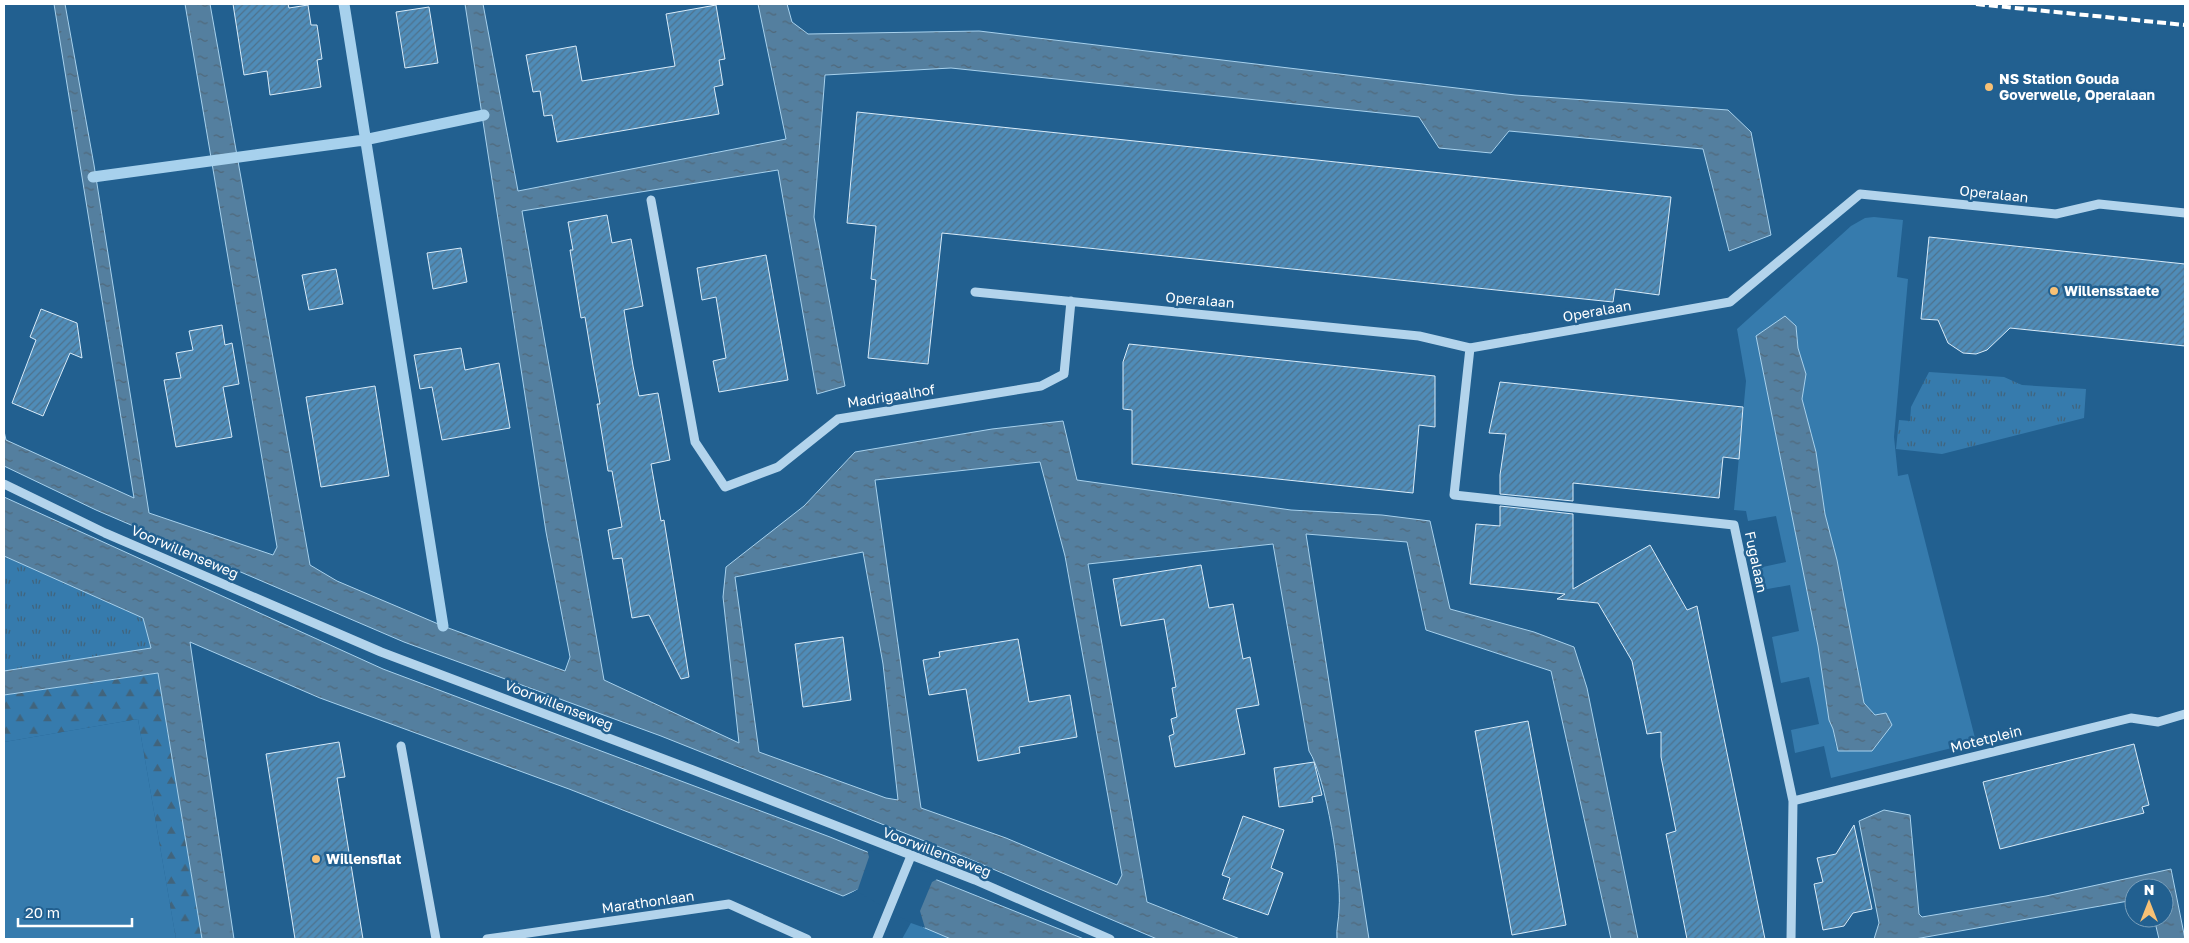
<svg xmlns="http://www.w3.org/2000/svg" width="2189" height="943" viewBox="0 0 2189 943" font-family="'Golos Text',sans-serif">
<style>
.grass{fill:#367bad;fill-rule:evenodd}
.forest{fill:url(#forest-firs)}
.park{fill:url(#park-tufts)}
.water{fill:url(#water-ripples);stroke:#a7d1ed;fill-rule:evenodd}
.pier{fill:#226090}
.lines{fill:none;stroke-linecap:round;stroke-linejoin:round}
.stream{stroke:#a7d1ed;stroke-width:11}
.building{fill:url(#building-hatch);stroke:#d8ebf9}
.minor{stroke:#b3d4ec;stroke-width:9}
.rail{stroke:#fff;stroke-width:4;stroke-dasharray:9 4;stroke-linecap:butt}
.poi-dot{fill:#f8c175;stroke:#226090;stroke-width:2}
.labels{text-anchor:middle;stroke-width:5;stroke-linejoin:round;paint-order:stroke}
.poi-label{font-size:14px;font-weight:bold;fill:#fff;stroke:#226090;text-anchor:start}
.street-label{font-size:14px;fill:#fff;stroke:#226090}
</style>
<defs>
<pattern id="forest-firs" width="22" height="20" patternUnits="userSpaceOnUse" patternTransform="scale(1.25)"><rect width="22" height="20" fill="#367bad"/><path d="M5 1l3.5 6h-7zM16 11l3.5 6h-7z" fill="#41647c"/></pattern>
<pattern id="park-tufts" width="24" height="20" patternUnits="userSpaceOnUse" patternTransform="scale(1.25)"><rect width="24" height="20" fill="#367bad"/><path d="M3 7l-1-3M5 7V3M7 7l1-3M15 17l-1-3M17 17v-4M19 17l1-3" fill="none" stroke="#41647c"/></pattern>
<pattern id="water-ripples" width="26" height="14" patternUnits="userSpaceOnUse" patternTransform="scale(1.25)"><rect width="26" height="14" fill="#547f9f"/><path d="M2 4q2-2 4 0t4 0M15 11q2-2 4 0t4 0" fill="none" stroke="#50687a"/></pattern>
<pattern id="building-hatch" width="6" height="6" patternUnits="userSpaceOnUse" patternTransform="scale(1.25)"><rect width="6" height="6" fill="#4f8cb8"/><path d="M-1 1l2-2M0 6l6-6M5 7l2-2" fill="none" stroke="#4e728d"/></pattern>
</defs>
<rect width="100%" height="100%" fill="#226090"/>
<path class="grass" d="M1874,217L1903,220L1897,277L1908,279L1894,437L1898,476L1908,474L1976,742L1831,778L1824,746L1795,753L1791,730L1819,724L1809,677L1781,683L1772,637L1799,631L1790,585L1762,590L1758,568L1786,562L1776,516L1748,521L1746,511L1734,510L1746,381L1737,329L1851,226L1865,218ZM1796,326L1798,348L1806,374L1802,399L1816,452L1825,514L1837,560L1864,703L1875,715L1836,747L1833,729L1829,720L1818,646Z
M138,719L176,939H4V742Z
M912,921L951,939H902Z"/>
<path class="forest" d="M158,673L202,939H176L138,719L4,742V695Z"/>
<path class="park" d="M1929,372L2004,377L2022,385L2086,389L2084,418L1942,454L1896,449L1899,420L1910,421L1911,407Z
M4,556L143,618L151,649L4,672Z"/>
<path class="water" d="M54,4H65L94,165L149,513L273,555L277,547L185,4H210L310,565L337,581L443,626L565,671L570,657L546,532L465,4H483L518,191L786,139L758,4H787L792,22L808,34L979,31L1515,95L1728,110L1751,132L1771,235L1729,251L1703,149L1509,131L1491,153L1439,148L1419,117L951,68L825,75L814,217L845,386L817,394L778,170L522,211L604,680L739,743L723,597L726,567L804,506L855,452L992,429L1063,421L1077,480L1291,510L1382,515L1430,521L1450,609L1534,632L1574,647L1587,688L1638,939H1611L1551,671L1426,630L1407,542L1306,534L1369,939H1337C1336,928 1339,920 1339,909C1342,877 1326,777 1309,751L1273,544L1088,564L1147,902L1240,939H1157L967,858L661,736L404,642L96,510L4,466V431L6,440L134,498ZM1040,462L1065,556L1122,875L1117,885L1006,838L921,808L875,480ZM863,552L883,664L898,800L886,798L759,752L735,577Z
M1785,316L1796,326L1798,348L1806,374L1802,399L1816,452L1825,514L1837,560L1864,703L1875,715L1886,713L1892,725L1872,751H1838L1833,729L1829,720L1818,646L1756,336Z
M4,497L383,669L830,837L1084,939H951L925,928L859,889L843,896L569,789L320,698L190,642L234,939H202L158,673L4,695V671L151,648L143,618L4,556Z
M1884,810L1910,815L1919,914L1922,917L2046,896L2171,869L2185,939H2159L2154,918H2164V888H2134V900L1915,939H1874L1879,923L1859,821Z"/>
<path class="pier" d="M867,849L941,877L932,882L920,911L925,928L911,923L858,892L843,898L858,889L869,857Z"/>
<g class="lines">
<path class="stream" d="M344,4L443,626
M93,177L364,140L484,115"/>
</g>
<path class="building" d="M233,4H288L289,8L308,5L311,25H317L322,59L317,60L321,87L270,95L267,71L244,75Z
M716,5L725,59L719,60L723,85L714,87L719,114L557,142L552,115L544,116L540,91L533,92L526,55L576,46L582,81L675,66L666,14Z
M429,7L438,63L405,68L396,12Z
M857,112L1671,197L1659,295L1615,289L1613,302L942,233L928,364L868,358L876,280L871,279L876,226L847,223Z
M607,215L612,243L631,239L643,306L624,310L633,366L639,396L658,393L670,460L651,464L661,521L664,520L689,677L681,679L649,615L632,618L622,558L613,559L608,530L622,527L612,471H608L597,404H600L593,365L585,317L581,318L570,250H573L568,222Z
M1929,237L2185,264V346L2010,328L1987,350L1976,354L1963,353L1948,343L1938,320L1921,319Z
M461,248L467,282L433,289L427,253Z
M766,255L788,380L719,392L713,361L726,358L721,328L716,297L702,300L697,268Z
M336,269L343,304L309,310L302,275Z
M41,309L77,323L82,358L70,353L43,416L12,403L36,340L30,337Z
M222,325L225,345L232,343L239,384L223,387L232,437L176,447L164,380L181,378L176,353L193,350L189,331Z
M1129,344L1435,376V427L1419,425L1413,493L1132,464V410L1123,409V362Z
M461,348L465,370L499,363L510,428L442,440L432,387L420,389L414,355Z
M1500,382L1743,407L1739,459L1723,457L1719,498L1573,483V501L1500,494V475L1506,434L1489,433Z
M375,386L389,476L321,487L306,397Z
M1500,506L1573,514V589L1650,545L1687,610L1697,606L1765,939H1687L1666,834L1676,831L1661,757V732L1647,734L1632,661L1598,603L1557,599L1565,594L1470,584L1476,524L1500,526Z
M1201,565L1209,608L1233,604L1243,659L1250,657L1259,705L1236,709L1245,754L1175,767L1169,736L1174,734L1171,719L1177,717L1172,688L1176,687L1164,619L1121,626L1113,579Z
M843,637L851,700L803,707L795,644Z
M1018,639L1029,702L1070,695L1077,737L1019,747L1020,753L978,761L966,689L929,695L923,660L940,657L939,652Z
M1528,721L1566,925L1512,935L1475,731Z
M339,742L345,777L337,778L363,939H295L266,754Z
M2134,744L2149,805L2142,807L2144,813L2000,849L1983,782Z
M1314,762L1322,795L1312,797L1313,802L1279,807L1274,768Z
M1243,816L1284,830L1271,868L1283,873L1268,915L1223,899L1230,878L1222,875Z
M1854,825L1872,909L1853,913L1844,926L1823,930L1814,884L1823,882L1817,858L1836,854Z"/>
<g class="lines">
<path class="minor" d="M651,200L695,442L725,487L778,467L838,419L1041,386L1064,374L1071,301
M975,292L1419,336L1470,348L1730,302L1860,194L2056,214L2099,204L2185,213
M1470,348L1454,495L1734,525L1793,801L1791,939
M4,484L105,533L381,652L693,770L975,880L1110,939
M401,746L436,939
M1793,801L2131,718L2158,722L2185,714
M487,939L729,904L807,939
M877,939L911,856"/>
<path class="rail" d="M1976,4L2185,25"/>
</g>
<g class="poi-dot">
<circle cx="1989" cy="87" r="5"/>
<circle cx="2054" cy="291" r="5"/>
<circle cx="316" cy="859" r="5"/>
</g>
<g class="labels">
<g class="poi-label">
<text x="1999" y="84">NS Station Gouda<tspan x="1999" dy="16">Goverwelle, Operalaan</tspan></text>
<text x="2064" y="296">Willensstaete</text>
<text x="326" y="864">Willensflat</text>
</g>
<g class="street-label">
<text transform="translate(1994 194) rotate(6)" y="5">Operalaan</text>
<text transform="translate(1200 300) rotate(5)" y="5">Operalaan</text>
<text transform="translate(1597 311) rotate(-10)" y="5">Operalaan</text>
<text transform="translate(891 396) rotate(-9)" y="5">Madrigaalhof</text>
<text transform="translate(185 552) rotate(23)" y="5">Voorwillenseweg</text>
<text transform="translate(1756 562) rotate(78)" y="5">Fugalaan</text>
<text transform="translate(559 705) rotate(21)" y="5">Voorwillenseweg</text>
<text transform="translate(1986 739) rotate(-14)" y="5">Motetplein</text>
<text transform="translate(937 852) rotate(21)" y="5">Voorwillenseweg</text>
<text transform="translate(648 902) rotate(-8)" y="5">Marathonlaan</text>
</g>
</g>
<rect width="2189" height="943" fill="none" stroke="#ffffff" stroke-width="10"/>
<g transform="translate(2149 903)"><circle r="24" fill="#226090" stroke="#7aa0bc"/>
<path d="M0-4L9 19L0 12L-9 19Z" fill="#f8c175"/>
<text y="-8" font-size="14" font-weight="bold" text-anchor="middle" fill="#ffffff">N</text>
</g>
<path d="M18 918v8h114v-8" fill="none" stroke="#ffffff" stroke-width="2.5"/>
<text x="25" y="918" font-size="15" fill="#ffffff" stroke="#226090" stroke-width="4" paint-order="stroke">20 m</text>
</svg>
